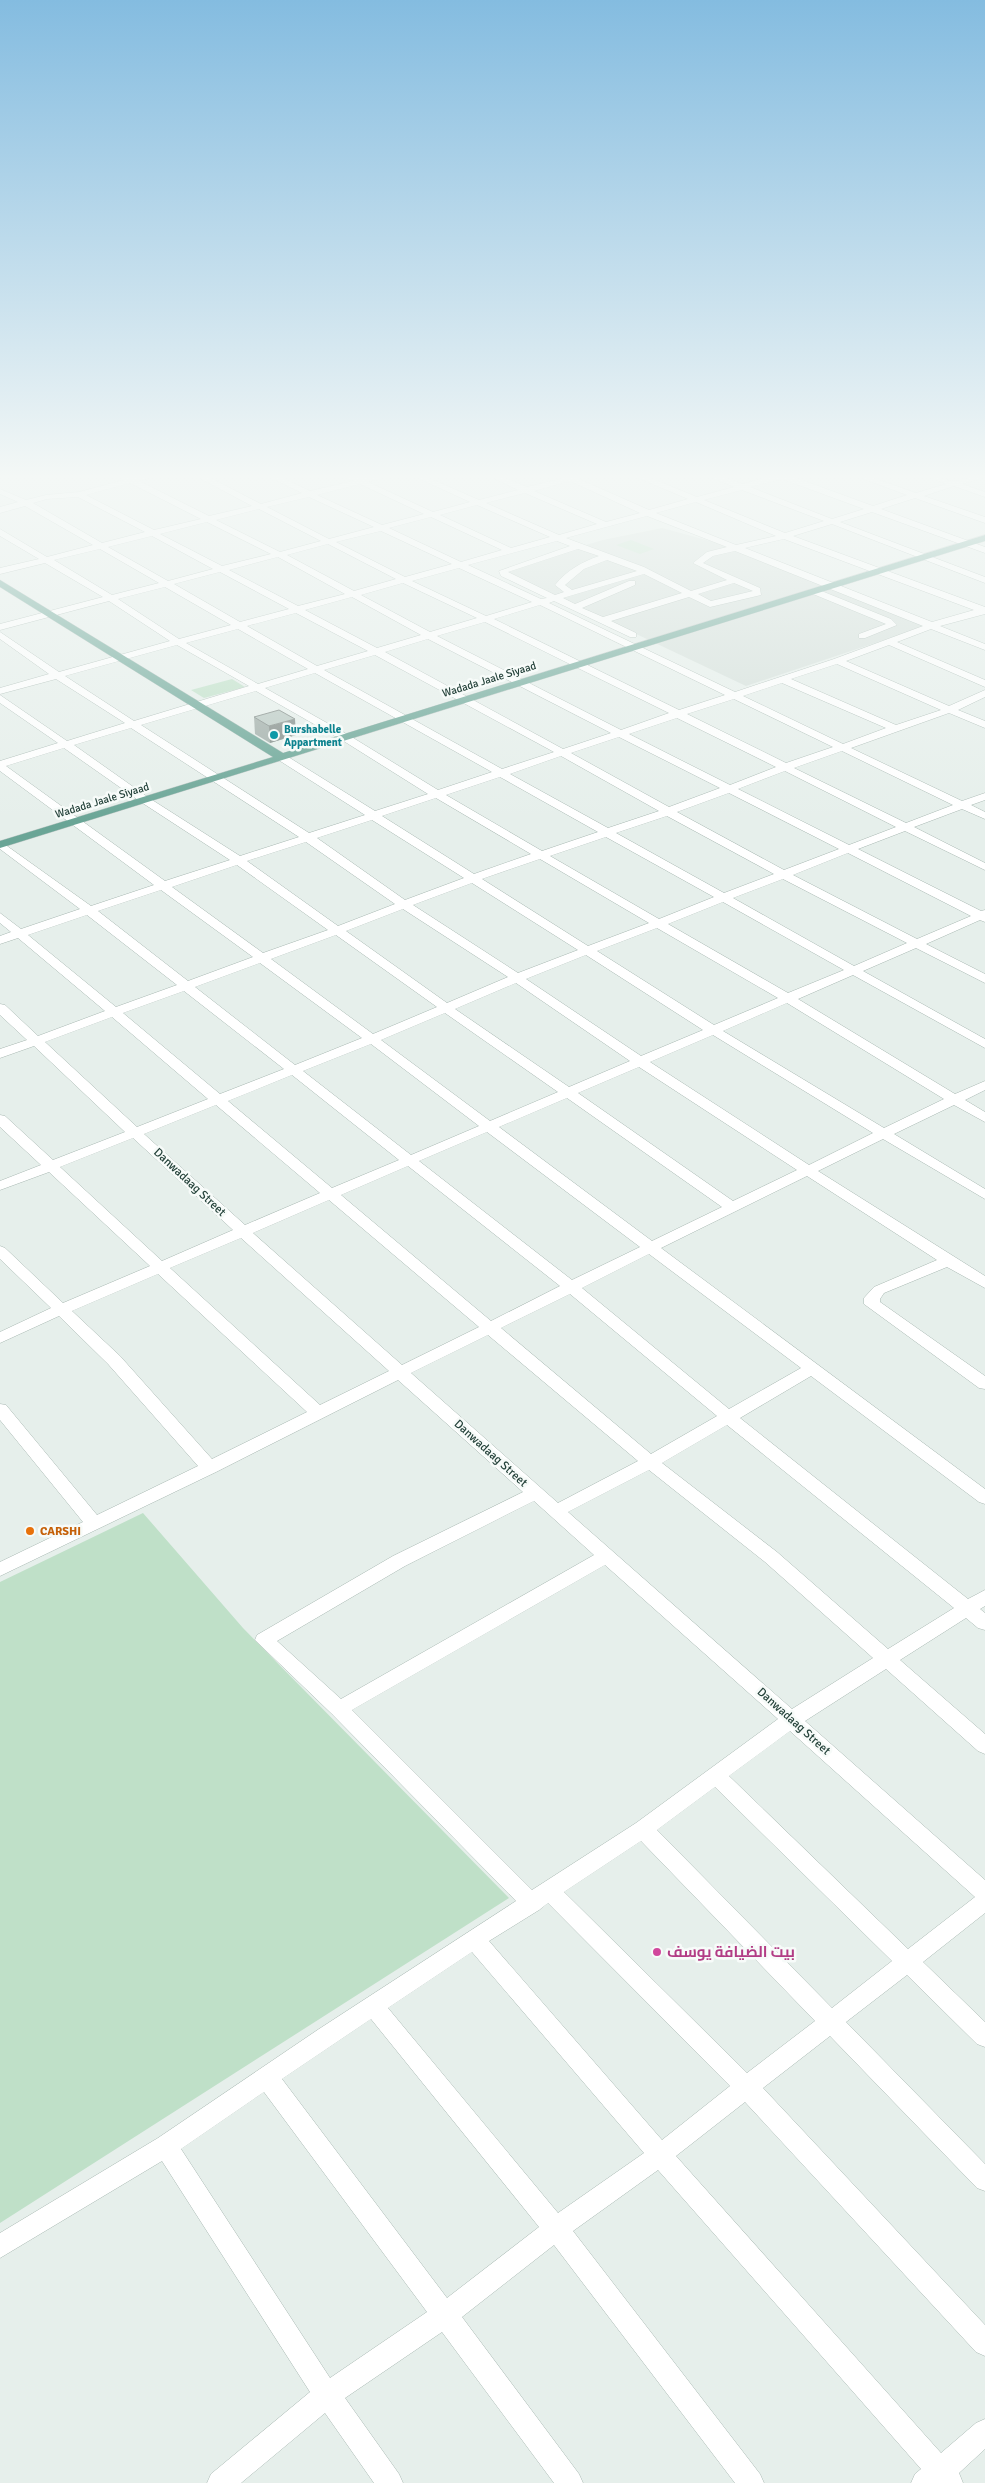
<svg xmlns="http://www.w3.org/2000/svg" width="985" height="2483" viewBox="0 0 985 2483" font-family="Signika,Cairo,sans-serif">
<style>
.built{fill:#d4dfda}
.green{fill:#bfe0c8}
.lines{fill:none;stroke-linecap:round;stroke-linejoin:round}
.minor-casing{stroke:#a8b8b2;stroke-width:1}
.major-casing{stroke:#c2cac8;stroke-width:1}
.minor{fill:#fff;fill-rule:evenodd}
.major{fill:#6aa596;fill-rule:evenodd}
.wall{fill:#a1aea9}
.shaded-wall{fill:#838d89}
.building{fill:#bbcac4;stroke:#838d89}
.culture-dot{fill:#0f9aa8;stroke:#f7fbf9;stroke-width:2}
.food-dot{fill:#e8710a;stroke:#f7fbf9;stroke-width:2}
.hotel-dot{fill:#d1479c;stroke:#f7fbf9;stroke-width:2}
.labels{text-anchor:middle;stroke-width:5;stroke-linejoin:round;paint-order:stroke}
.far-street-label{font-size:11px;fill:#24423a;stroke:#f7fbf9}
.far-culture-label{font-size:11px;font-weight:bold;fill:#0d838f;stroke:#f7fbf9;text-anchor:start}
.street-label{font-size:12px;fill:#24423a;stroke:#f7fbf9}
.food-label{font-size:12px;font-weight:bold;fill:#c56008;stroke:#f7fbf9;text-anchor:start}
.near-hotel-label{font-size:15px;font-weight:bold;fill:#b23c85;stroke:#f7fbf9;text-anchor:start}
</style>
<rect width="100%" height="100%" fill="#e6efeb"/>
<path class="built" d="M662,528L740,549L926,626L746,686L501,570L603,540Z"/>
<path class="green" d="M631,540L654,549L640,554L616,545Z
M232,679L245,687L204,698L191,690Z
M143,1513L243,1628L509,1898L0,2223V1582Z"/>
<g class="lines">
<defs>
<path id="minor" d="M114,474H125L132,478L147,474H161L139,481L209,516L252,506L192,474H203L261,504L302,493L263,474H274L310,491L353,481L341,474C349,474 354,477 361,478C367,479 385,474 394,474L368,482L433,512L470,502L409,474H420L479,500L518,490L485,474H496L527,487L564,478L568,475L592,474L579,479L649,510L688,499L629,474H641L697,497L734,487L704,474H716L743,484L777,474H794L791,476L873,506L907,495L850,474H862L916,493L946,484L923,474C936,474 945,481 954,481C964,481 974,474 985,474V477L962,484L985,492V497L954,486L924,496L985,517V523L915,498L881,509L985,547V553L872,512L840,522L985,577V583L832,524L793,536L985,607V614L940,626L985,644V650L931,629L897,642L985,680V687L889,645L846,661L949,706L985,690V697L958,710L985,721V728L949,713L851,748L962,801L985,793V800L971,805L985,812V819L962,809L914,827L985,863V870L905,831L858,849L981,911L985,910V922L980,920L926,944L985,974V983L916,948L863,971L985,1039V1048L853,975L798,999L955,1094L985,1081V1090L965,1100L985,1112V1122L954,1105L894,1134L985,1189V1199L883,1139L818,1171L985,1276V1288L947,1267L884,1293L880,1299V1302L985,1376V1389L979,1388L864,1304V1298L874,1287L937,1260L807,1176L661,1248L985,1489V1504L979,1502L811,1376L740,1418L968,1599L985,1590V1606L980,1609L985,1613V1630L978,1628L966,1618L900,1660L985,1734V1754L978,1751L886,1669L805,1721L985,1880V1913L923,1962L985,2022V2047L977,2044L907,1975L846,2022L985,2164V2191L977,2188L830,2036L763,2088L985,2325V2356L976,2352L745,2102L676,2156L941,2453L976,2423L985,2419V2449L959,2473L963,2483H911L915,2474L921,2469L658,2170L573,2231L760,2474L764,2483H735L554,2245L462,2317L579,2474L583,2483H554L442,2332L345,2398L399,2474L403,2483H374L325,2413L241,2483H207L211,2474L310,2392L162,2161L0,2258V2233L158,2138L319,2029L516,1901L332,1714L255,1640L257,1635L393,1556L523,1492L398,1380L216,1472L0,1576V1562L83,1522L0,1420V1404L6,1405L97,1515L198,1466L108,1364L59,1316L0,1343V1332L51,1308L0,1259V1246L5,1248L63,1303L150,1266L49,1172L0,1190V1181L41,1165L0,1127V1115L5,1116L53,1160L125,1132L34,1046L0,1058V1049L27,1040L0,1015V1004L5,1005L38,1036L105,1011L18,938L0,944V936L11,932L0,923V913L21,929L80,909L0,849V841L91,906L154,885L0,771V761L58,743L0,703V695L67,741L125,723L56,679L0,694V688L49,674L0,639V632L59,672L170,641L109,601L0,630V624L103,597L45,563L0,574V568L39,559L0,536V529L47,557L93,545L25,506L0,513V507L18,502L0,494V489L26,500L46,495L79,492L124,480ZM782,479L864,509L832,519L750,487ZM570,481L640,513L606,522L534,491ZM130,483L201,519L154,530L86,495ZM360,484L424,514L382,525L317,495ZM742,490L824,521L785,533L704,500ZM525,493L597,524L559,535L486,503ZM78,497L145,532L102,543L33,503L47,499ZM309,497L374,527L329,539L267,507ZM696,502L776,536L736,545L656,513ZM477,505L550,537L511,548L440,515ZM259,509L321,541L280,552L216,520ZM647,516L727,547L707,552L693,563L727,580L691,591L644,567L566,538ZM431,517L502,550L461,562L389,528ZM207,522L271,554L222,566L160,534ZM381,531L452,564L405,577L336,542ZM152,536L213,569L168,581L108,547ZM784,539L974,610L932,622L745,548ZM557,541L570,546L499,571L501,576L547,598L541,599L468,565ZM328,544L396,579L354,591L287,555ZM100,549L159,583L112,595L54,560ZM578,549L599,556C582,562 567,570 555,585L564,592L555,595L508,572ZM735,551L923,626L834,659L735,692L549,603L554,601L630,637H636V633L611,621L689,597L710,607L761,595L760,588L703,563L713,556ZM278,557L345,594L298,606L229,570ZM607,560L637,571L572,590L565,585L584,569ZM459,568L532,602L486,616L412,581ZM220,572L289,609L240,622L174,584ZM644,574L682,593L603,617L582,608L635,585V581H629L575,604L563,598ZM403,583L477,618L430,632L361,595ZM734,583L753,591L711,601L698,594ZM165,587L231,625L179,639L118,599ZM352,597L421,635L377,648L305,610ZM540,605L725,695L679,710L494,619ZM296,613L368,651L317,666L247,626ZM485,622L669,713L621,730L437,636ZM238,629L308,669L258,684L186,643ZM428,639L611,733L563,749L385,652ZM177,645L249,686L134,721L65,676ZM375,655L554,752L502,769L324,670ZM837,664L941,710L896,725L791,679ZM315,673L492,772L438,790L350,736L265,688ZM782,683L886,728L843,744L743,696ZM256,691L342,740L428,794L375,811L285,755H277V759L365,815L309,833L141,725ZM734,699L833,747L786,763L687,714ZM677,718L776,767L730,785L629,734ZM131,728L299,837L240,856L149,798L74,745ZM619,737L720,788L669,807L571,753ZM64,748L141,802L230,860L165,881L6,766ZM842,751L953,805L906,823L794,768ZM561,756L659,811L608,828L510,774ZM785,771L896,827L849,845L738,789ZM500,777L598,832L542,851L446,795ZM729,793L839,849L784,870L677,812ZM436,798L531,854L474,874L382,816ZM667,816L774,874L724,893L616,833ZM372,820L464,878L405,900L317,838ZM606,837L714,897L659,919L550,856ZM306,842L395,904L338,926L247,861ZM848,853L971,916L917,939L793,875ZM540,859L649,923L588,946L482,879ZM237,865L328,930L263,953L172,887ZM783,879L907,943L854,966L733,898ZM472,883L578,950L518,973L413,905ZM161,890L253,957L188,981L98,911ZM723,902L844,970L788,993L668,924ZM403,909L508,977L447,1003L346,931ZM87,915L177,985L116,1007L28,935ZM657,928L778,998L714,1025L597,951ZM336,935L437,1007L373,1034L271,959ZM586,955L703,1030L641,1056L526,979ZM260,963L362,1038L295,1065L195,987ZM516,983L630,1061L569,1087L455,1009ZM184,991L284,1069L220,1094L123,1013ZM787,1003L944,1099L884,1128L723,1031ZM445,1013L558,1092L490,1121L381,1040ZM112,1017L208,1099L137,1127L45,1042ZM713,1035L873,1133L809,1165L650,1062ZM371,1044L479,1126L411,1155L303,1071ZM639,1067L797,1170L733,1201L578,1093ZM292,1075L399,1160L332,1188L228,1101ZM567,1098L722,1207L652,1241L499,1127ZM216,1105L320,1193L245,1225L144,1134ZM487,1132L640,1247L572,1280L419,1161ZM133,1138L233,1230L162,1261L60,1167ZM408,1166L560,1286L491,1321L341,1195ZM329,1200L479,1327L402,1365L253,1233ZM241,1238L389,1371L320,1405L170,1268ZM649,1254L801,1368L729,1409L582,1288ZM158,1274L307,1412L212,1459L120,1356L72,1311ZM570,1294L717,1416L651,1454L501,1328ZM488,1335L638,1461L558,1503L411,1373ZM727,1425L954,1608L888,1649L777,1552L662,1463ZM649,1470L765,1562L873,1658L792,1709L568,1512ZM534,1501L594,1555L341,1699L277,1641L405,1566ZM605,1565L778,1719L636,1823L532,1890L352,1710ZM790,1731L975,1897L908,1949L729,1776ZM715,1787L892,1961L832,2008L657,1830ZM641,1841L815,2021L747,2073L564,1892ZM548,1903L730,2086L662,2140L489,1941L539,1910ZM472,1952L644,2153L558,2213L388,2008ZM371,2019L539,2227L447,2298L282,2079ZM264,2092L427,2312L330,2378L181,2149Z
M813,590H819L891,619L897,625L865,638H859V634L886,624L813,594Z"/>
<path id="major" d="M985,535V541L0,848V841L273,757L0,587V580L283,753Z"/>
</defs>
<use href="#minor" class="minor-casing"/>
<use href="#major" class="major-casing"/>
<use href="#minor" class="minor"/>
<use href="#major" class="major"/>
</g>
<path class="wall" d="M254,717L296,735L270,743L255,734Z"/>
<path class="shaded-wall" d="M295,719L296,735L270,743L269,726Z"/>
<path class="building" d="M279,710L295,719L269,726L254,717Z"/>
<linearGradient id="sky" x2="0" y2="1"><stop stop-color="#84bce0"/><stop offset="0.58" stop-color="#f4f8f6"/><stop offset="1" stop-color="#f4f8f6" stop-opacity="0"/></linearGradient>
<rect width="985" height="822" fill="url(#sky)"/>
<circle class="culture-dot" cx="274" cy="735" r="5"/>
<circle class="food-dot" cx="30" cy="1531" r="5"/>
<circle class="hotel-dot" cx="657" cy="1952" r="5"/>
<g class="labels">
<g class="far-street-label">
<text transform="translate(489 679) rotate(-17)" y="4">Wadada Jaale Siyaad</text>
<text transform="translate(102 800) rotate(-17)" y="4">Wadada Jaale Siyaad</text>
</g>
<g class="far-culture-label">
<text x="284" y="733">Burshabelle<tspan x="284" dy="13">Appartment</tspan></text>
</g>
<g class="street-label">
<text transform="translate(190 1182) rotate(43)" y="4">Danwadaag Street</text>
<text transform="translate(491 1453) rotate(42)" y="4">Danwadaag Street</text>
<text transform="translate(794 1721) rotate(42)" y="4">Danwadaag Street</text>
</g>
<g class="food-label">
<text x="40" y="1535">CARSHI</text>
</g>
<g class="near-hotel-label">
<text x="667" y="1957">بيت الضيافة يوسف</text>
</g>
</g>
</svg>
